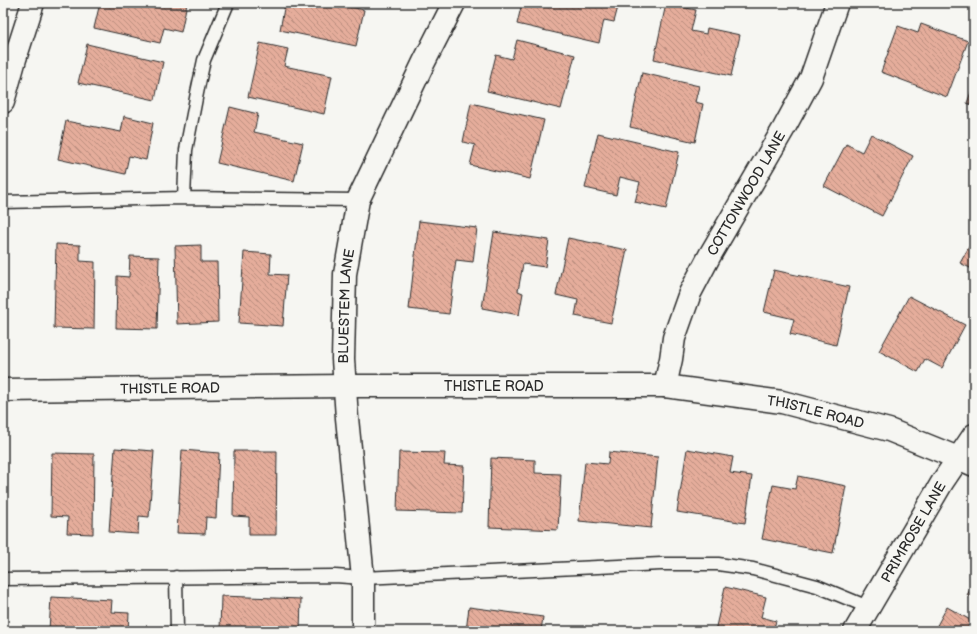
<svg xmlns="http://www.w3.org/2000/svg" width="977" height="634" viewBox="0 0 977 634" font-family="'Balsamiq Sans',sans-serif">
<style>
.building{fill:url(#building-back-hatch);stroke:#2b2b2b}
.lines{fill:none;stroke-linecap:round;stroke-linejoin:round}
.lane-casing{stroke:#2b2b2b;stroke-width:15}
.street-casing{stroke:#2b2b2b;stroke-width:25}
.lane{stroke:#f6f6f2;stroke-width:12}
.street{stroke:#f6f6f2;stroke-width:22}
.labels{text-anchor:middle;stroke-width:3;stroke-linejoin:round;paint-order:stroke}
.street-label{font-size:14px;fill:#2b2b2b;stroke:#f6f6f2}
</style>
<defs>
<pattern id="building-back-hatch" width="6" height="6" patternUnits="userSpaceOnUse"><rect width="6" height="6" fill="#e5ad9b"/><path d="M-1 5l2 2M0 0l6 6M5-1l2 2" fill="none" stroke="#ba8d7f"/></pattern>
</defs>
<rect width="100%" height="100%" fill="#f6f6f2"/>
<filter id="ink" filterUnits="userSpaceOnUse"><feTurbulence type="fractalNoise" baseFrequency=".025" numOctaves="2"/><feDisplacementMap in="SourceGraphic" scale="8" xChannelSelector="R" yChannelSelector="G"/><feConvolveMatrix kernelMatrix="1 2 1 2 8 2 1 2 1" color-interpolation-filters="sRGB"/></filter>
<g filter="url(#ink)">
<path class="building" d="M100,3H142L156,6V3H187L181,32L164,28L160,43L94,28Z
M285,3H332L364,10L356,46L280,30Z
M522,3H619L614,22L604,20L599,43L517,24Z
M666,4L696,10L691,31L706,34L707,28L740,35L731,76L654,59Z
M921,24L968,41L947,97L881,72L898,26L918,33Z
M517,40L575,55L561,109L487,91L496,55L512,59Z
M260,43L288,49L284,66L332,76L324,114L248,97Z
M87,44L163,62L155,100L78,83Z
M642,73L699,86L695,102L703,104L695,142L630,127Z
M974,84V106L967,103Z
M471,103L544,120L530,179L470,165L475,145L463,142Z
M230,107L258,114L254,132L303,143L294,181L217,163Z
M124,116L153,123L146,160L129,156L125,174L58,159L66,121L121,132Z
M598,133L679,152L666,209L635,202L640,182L620,177L616,195L585,188Z
M871,134L913,156L882,216L824,186L846,144L862,152Z
M419,221L477,228L473,262L456,260L449,314L409,309Z
M494,232L549,240L545,267L523,264L518,291L523,293L519,315L482,308Z
M568,238L627,250L611,323L575,316L578,300L556,295Z
M974,238V270L960,263Z
M56,244L80,245V261L95,262L94,329L54,328Z
M201,245V262H217L218,322L177,324L175,246Z
M244,252L271,254L270,274L287,275L283,326L239,323Z
M130,256L159,257L157,329L116,328L117,276L129,277Z
M774,270L849,287L836,345L790,334L794,319L764,312Z
M909,296L965,325L942,368L925,359L918,372L879,351Z
M115,448L154,451L149,517L139,516L138,534L109,532Z
M687,449L733,457L730,473L752,476L745,523L677,512Z
M182,450L219,453L216,518L206,517L205,534L177,533Z
M234,451H277L276,535H249V517L233,516Z
M399,452L445,453L444,465L464,466L462,513L397,511Z
M609,452L658,457L651,528L579,521L585,462L608,464Z
M52,453L94,454L93,534L67,533L68,517L51,516Z
M491,458L535,460V473L561,474L558,530L489,527Z
M798,476L846,486L833,553L762,539L773,485L795,489Z
M974,583V599L967,595Z
M725,587L766,597L761,617L776,621L773,631H715Z
M221,596L301,599L300,631H220Z
M51,597L112,600L111,612L129,613L128,631H49Z
M469,607L543,617L541,631H466Z
M947,607L974,622V631H934Z"/>
<g class="lines">
<defs>
<path id="lane" d="M184,198L186,150L197,93L204,60L228,3
M3,202L184,198L358,200
M176,577L177,631
M3,579L335,576L363,578L661,564H718L753,569L817,586L868,607"/>
<g id="street">
<path d="M3,102L15,59L33,3"/>
<path id="s1" d="M665,386L671,359L674,338L690,293L710,255L784,128L811,78L837,3"/>
<path id="s2" d="M3,390L345,386H665L782,402L889,430L958,458L974,465"/>
<path id="s3" d="M363,631V578L347,418L343,359L345,274L358,200L424,62L454,3"/>
<path id="s4" d="M855,631L943,481L974,435"/>
</g>
</defs>
<use href="#lane" class="lane-casing"/>
<use href="#street" class="street-casing"/>
<use href="#lane" class="lane"/>
<use href="#street" class="street"/>
</g>
</g>
<g class="labels">
<g class="street-label">
<text dy="5" stroke="none"><textPath href="#s1" startOffset="211">COTTONWOOD LANE</textPath></text>
<text dy="5" stroke="none"><textPath href="#s3" startOffset="326">BLUESTEM LANE</textPath></text>
<text dy="5" stroke="none"><textPath href="#s2" startOffset="491">THISTLE ROAD</textPath></text>
<text dy="5" stroke="none"><textPath href="#s2" startOffset="167">THISTLE ROAD</textPath></text>
<text dy="5" stroke="none"><textPath href="#s2" startOffset="815">THISTLE ROAD</textPath></text>
<text dy="5" stroke="none"><textPath href="#s4" startOffset="115">PRIMROSE LANE</textPath></text>
</g>
</g>
<rect width="977" height="634" fill="none" stroke="#f6f6f2" stroke-width="16"/>
<rect x="8" y="8" width="961" height="618" fill="none" stroke="#2b2b2b" stroke-width="1.5" filter="url(#ink)"/>
</svg>
